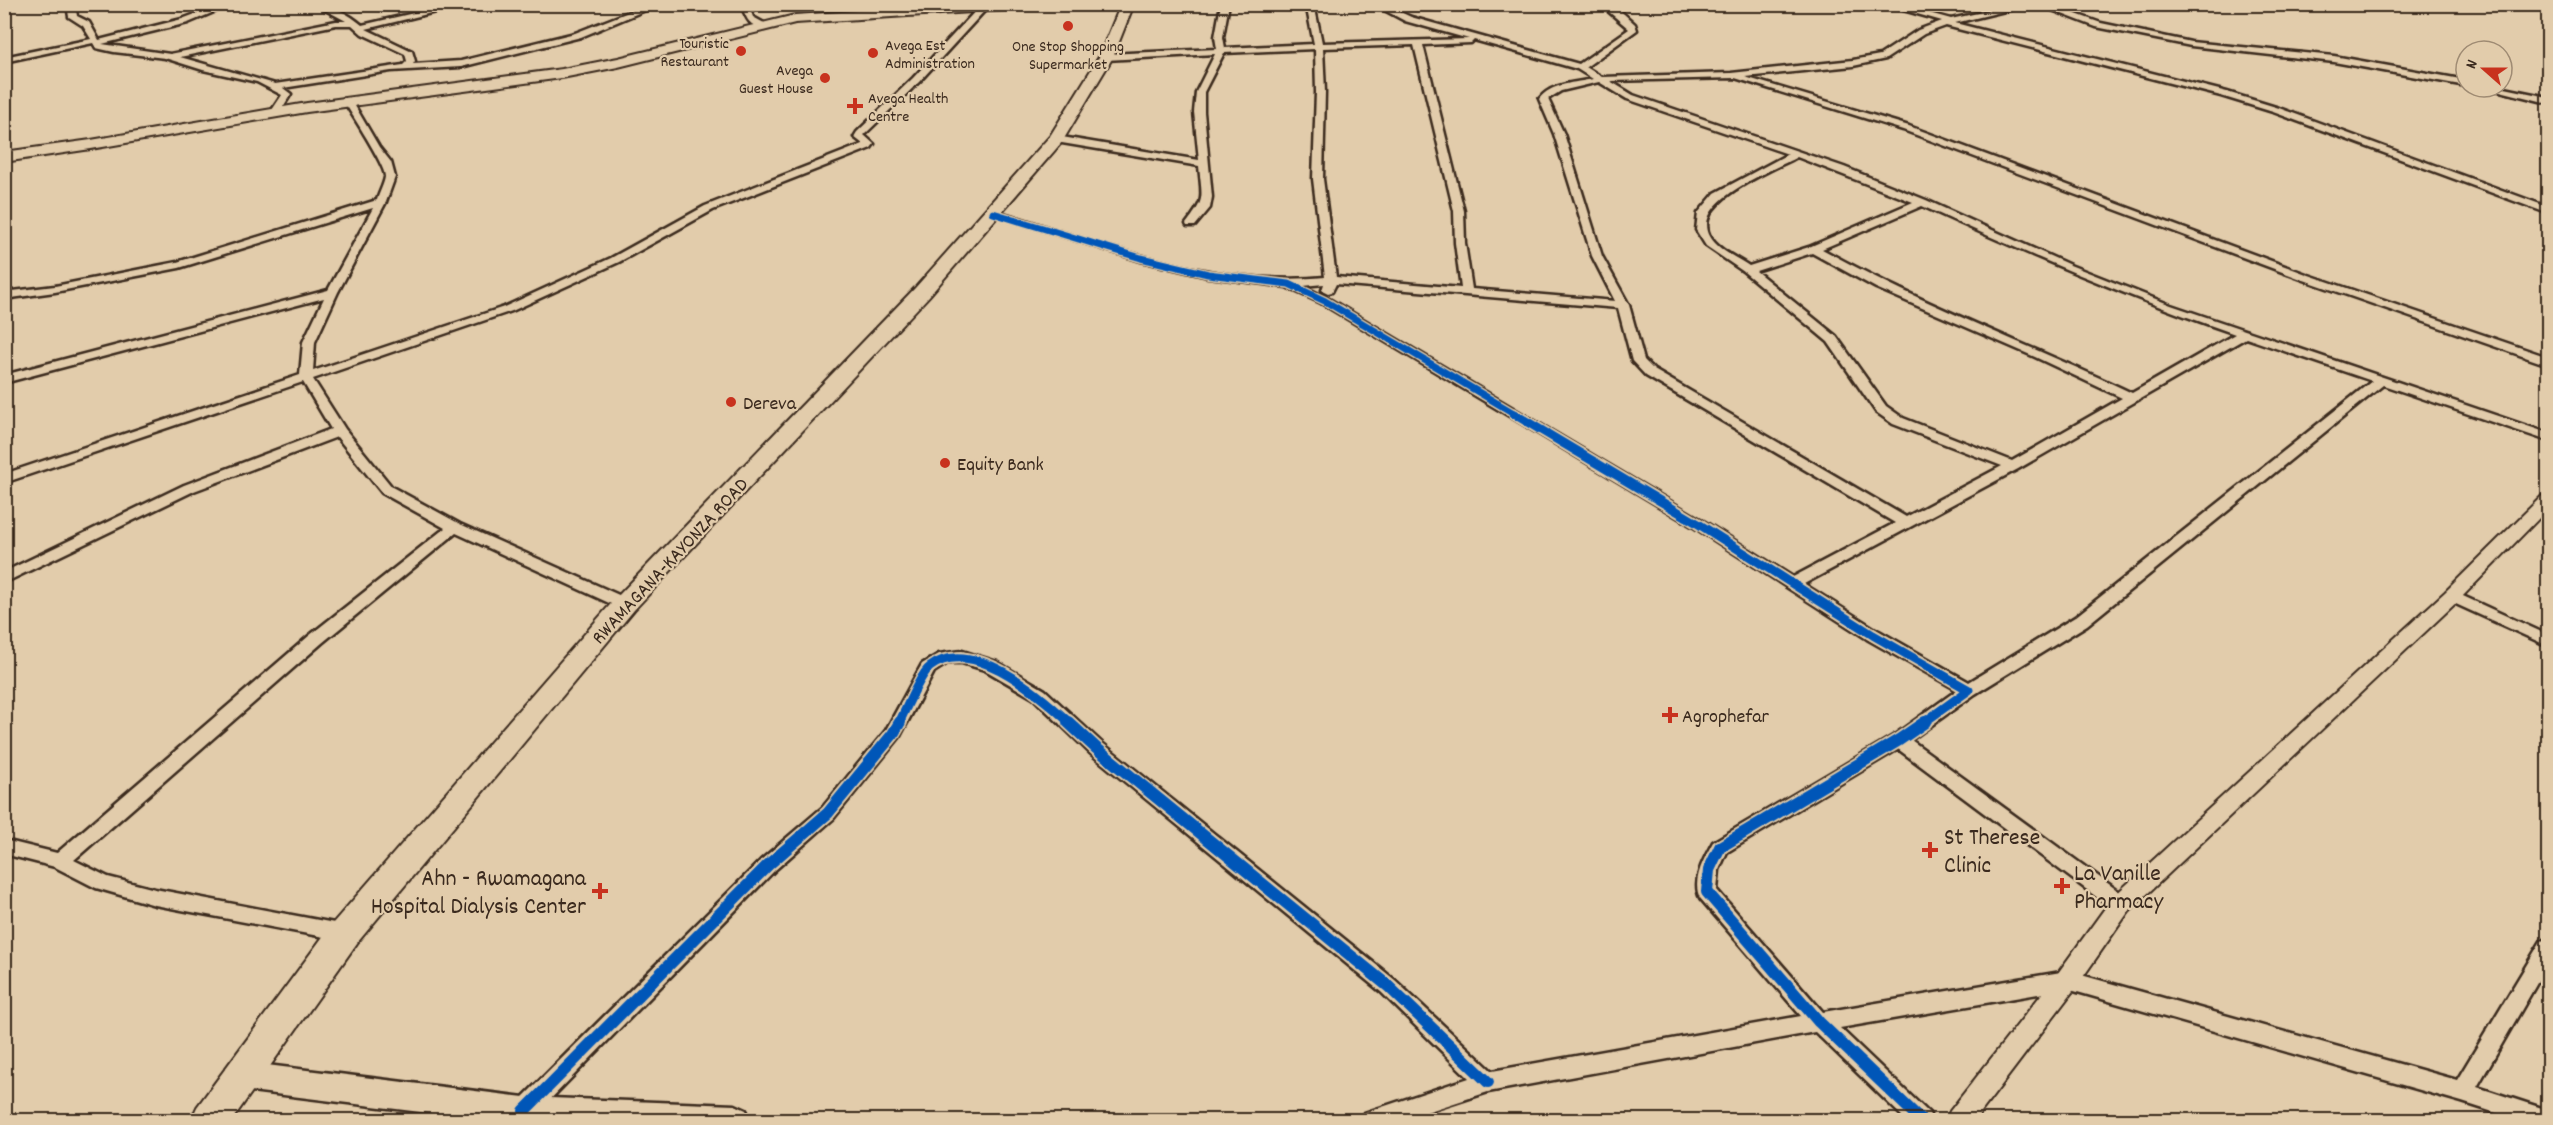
<svg xmlns="http://www.w3.org/2000/svg" width="2553" height="1125" viewBox="0 0 2553 1125" font-family="Dekko,sans-serif">
<style>
.lines{fill:none;stroke-linecap:round;stroke-linejoin:round}
.minor-casing{stroke:#3b2a1e;stroke-width:5}
.tertiary-casing{stroke:#3b2a1e;stroke-width:4}
.secondary-casing{stroke:#3b2a1e;stroke-width:5}
.trunk-casing{stroke:#3b2a1e;stroke-width:4}
.minor{fill:#e2ccab;fill-rule:evenodd}
.tertiary{fill:#e2ccab;fill-rule:evenodd}
.secondary{fill:#e2ccab;fill-rule:evenodd}
.trunk{fill:#e2ccab;fill-rule:evenodd}
.cycleway-far2-casing{stroke:#e2ccab;stroke-width:10}
.cycleway-far1-casing{stroke:#e2ccab;stroke-width:13}
.cycleway-casing{stroke:#e2ccab;stroke-width:16}
.cycleway-far2{stroke:#0057b8;stroke-width:7}
.cycleway-far1{stroke:#0057b8;stroke-width:9}
.cycleway{stroke:#0057b8;stroke-width:12}
.poi-dot{fill:#c8321e;stroke:#e2ccab;stroke-width:2}
.labels{text-anchor:middle;stroke-width:4.5;stroke-linejoin:round;paint-order:stroke}
.far-poi-label{font-size:16px;fill:#3b2a1e;stroke:#e2ccab;text-anchor:end}
.poi-label{font-size:20px;fill:#3b2a1e;stroke:#e2ccab;text-anchor:start}
.street-label{font-size:20px;fill:#3b2a1e;stroke:#e2ccab}
.near-poi-label{font-size:24px;fill:#3b2a1e;stroke:#e2ccab;text-anchor:start}
</style>
<rect width="100%" height="100%" fill="#e2ccab"/>
<filter id="ink" filterUnits="userSpaceOnUse"><feTurbulence type="fractalNoise" baseFrequency=".0167" numOctaves="2"/><feDisplacementMap in="SourceGraphic" scale="12" xChannelSelector="R" yChannelSelector="G"/><feConvolveMatrix kernelMatrix="1 2 1 2 8 2 1 2 1" color-interpolation-filters="sRGB"/></filter>
<g filter="url(#ink)">
<g class="lines">
<defs>
<path id="minor" d="M67,4H75L77,16L89,22L99,40L182,19L222,4H233L188,23L102,44L170,54L336,21H346L314,4C331,4 349,14 362,25L453,4H468L366,29L412,51L415,61L413,64L461,61L575,33L649,4H660L581,37L461,67L391,71L283,88L291,94L278,115L275,116L270,113L282,95L257,82L203,70L165,58L114,52L96,48L93,43L4,62V57L91,39L83,26L69,17ZM336,25H352L362,34L405,54L407,61L403,65L275,84L180,57Z
M740,4H748L753,17L764,23V27C746,27 747,15 740,4Z
M1221,4H1229L1223,37L1225,48L1314,44L1306,4H1314L1322,43L1469,39L1405,21L1373,4H1383L1411,17L1579,64L1629,29L1608,11L1605,4H1613L1635,24L1637,30L1586,67L1602,77L1731,73L1853,60L1880,55L1918,30L1942,21L1882,4H1896L1951,19L2018,4H2034L1955,23L2227,92L2279,108L2548,207V213L2544,212L2273,112L2221,96L1946,26L1924,34L1886,59L1853,66L1745,77L1909,126L2309,275L2548,357V365L2301,279L1903,130L1735,78L1610,81L1633,95L1844,167L1926,200L2070,265L2171,305L2548,433V441L2383,385L2087,625L1975,694L1911,740L2128,898L2131,904L2128,910L2121,912L2114,910L1898,749L1727,852L1719,870L1717,890L1823,1012L2067,971L2457,1080L2541,941L2548,939V964L2477,1087L2548,1110V1120H2518L2462,1102L2067,989L1840,1028L1929,1113L1932,1120H1906L1815,1032L1488,1092L1402,1120H1361L1364,1113L1469,1078L1381,992L1090,753L1033,698L985,670L962,663H948L934,672L899,738L834,818L775,870L532,1118L526,1120L516,1118L513,1111L516,1104L761,860L822,808L886,730L922,664L939,654L962,651L997,662L1045,690L1102,743L1395,980L1492,1071L1801,1016L1700,898C1691,880 1705,857 1713,842L1893,736L1957,690L1867,639L1692,526L1321,303L1286,287L1208,277L1141,261L988,213L997,211C1102,243 1214,288 1325,277L1313,179L1316,92L1315,49L1224,53L1204,92V112L1212,197L1210,208L1195,226H1187L1186,224C1206,198 1202,199 1199,166L1056,142L1051,139L1056,136L1199,160L1194,112L1196,92L1215,54L1106,60L1102,57L1106,54L1217,49L1215,37ZM1474,40L1577,69L1593,79C1575,83 1551,83 1539,99L1554,134L1592,256L1615,301L1472,289L1465,243L1464,211L1423,45L1471,43ZM1414,45L1454,211L1455,243L1461,288L1336,277L1323,179L1325,92L1323,48ZM1599,82L1627,99L1788,154L1715,193L1698,213L1696,230L1706,246L1744,272L1828,342L1876,412L1893,424L2002,466L1906,517L1654,370L1644,360L1629,305L1602,256L1564,134L1548,99L1561,91ZM1797,157L1913,202L1809,247L1749,266C1739,259 1723,252 1715,243C1680,205 1772,171 1797,157ZM1922,206C2025,253 2128,297 2235,334L2132,393C2028,344 1921,304 1822,249ZM1812,253L1876,288L2035,357L2122,398L2012,461L1903,418L1886,406L1836,336L1756,271ZM1324,284L1322,290L1328,293L1332,292L1336,284L1618,308L1632,361L1646,376L1895,523L1793,577L1702,520L1329,299L1303,286ZM2246,338L2372,381L2075,617L1969,682L1879,631L1804,584L2018,469Z
M2036,4H2048L2101,23L2191,42L2334,56L2466,80V86L2334,62L2191,46L2096,27Z
M981,5L988,7L919,82L864,135L874,144L871,148L713,210L619,262L512,311L313,379L345,429L392,487L460,524L630,600L633,604L630,608H620L456,533L322,643L74,860L108,877L155,889L345,925L352,927L355,933L352,939L345,941L155,905L96,888L55,867L4,854V840L57,853L310,635L445,528L382,493L337,437L194,491L4,583V572L184,485L331,429L303,382L4,483V474L300,375L303,342L324,298L4,383V375L328,290L373,208L179,268L55,292L4,299V292L55,286L177,262L377,200C379,193 384,184 385,177C386,166 351,114 344,101L351,99L379,147L391,162L395,177L386,202L338,292L315,342L313,371L504,307L611,258L705,206L863,144L854,137L857,132L913,78Z
M2484,87H2500L2548,97V103Z
M2452,591L2548,635V646L2447,600L2444,596Z"/>
<path id="tertiary" d="M2548,495V509L2459,600L2129,911L2076,987L1975,1120H1946L1950,1111L2058,973L2113,897L2445,592L2542,496Z"/>
<path id="secondary" d="M243,1062L524,1097L735,1105L746,1110L751,1120H485L243,1090L232,1086L228,1076L232,1066Z"/>
<path id="trunk" d="M965,4H1042L1036,8L795,23L618,67L562,78L307,112L91,149L4,162V152L91,140L307,103L562,69L618,58L795,15Z
M1121,4H1134L1113,57L1062,142L929,296L634,610L357,943L232,1120H191L197,1107L333,923L616,598L915,288L1050,136L1099,57Z"/>
</defs>
<use href="#minor" class="minor-casing"/>
<use href="#tertiary" class="tertiary-casing"/>
<use href="#secondary" class="secondary-casing"/>
<use href="#trunk" class="trunk-casing"/>
<use href="#minor" class="minor"/>
<use href="#tertiary" class="tertiary"/>
<use href="#secondary" class="secondary"/>
<use href="#trunk" class="trunk"/>
<defs>
<path id="cycleway-far2" d="M993,213L1141,258L1208,274L1289,284L1325,301L1517,415"/>
<path id="cycleway-far1" d="M1514,414L1697,523L1873,635L1969,690L1923,723
M899,723C905,711 921,673 930,667C972,635 1040,695 1070,723"/>
<path id="cycleway" d="M1068,722L1096,748L1388,986L1488,1082
M524,1111L768,865L828,813L893,734L900,722
M1921,1120L1819,1022L1707,892L1709,870L1720,847L1899,740L1925,722"/>
</defs>
<use href="#cycleway-far2" class="cycleway-far2-casing"/>
<use href="#cycleway-far1" class="cycleway-far1-casing"/>
<use href="#cycleway" class="cycleway-casing"/>
<use href="#cycleway-far2" class="cycleway-far2"/>
<use href="#cycleway-far1" class="cycleway-far1"/>
<use href="#cycleway" class="cycleway"/>
</g>
</g>
<g class="poi-dot">
<circle cx="1068" cy="26" r="6"/>
<circle cx="741" cy="51" r="6"/>
<circle cx="873" cy="53" r="6"/>
<circle cx="825" cy="78" r="6"/>
<path d="M852 97h6v6h6v6h-6v6h-6v-6h-6v-6h6z"/>
<circle cx="731" cy="402" r="6"/>
<circle cx="945" cy="463" r="6"/>
<path d="M1667 706h6v6h6v6h-6v6h-6v-6h-6v-6h6z"/>
<path d="M1927 841h6v6h6v6h-6v6h-6v-6h-6v-6h6z"/>
<path d="M2059 877h6v6h6v6h-6v6h-6v-6h-6v-6h6z"/>
<path d="M597 882h6v6h6v6h-6v6h-6v-6h-6v-6h6z"/>
</g>
<g class="labels">
<g class="far-poi-label">
<text x="729" y="48">Touristic<tspan x="729" dy="18">Restaurant</tspan></text>
<text x="885" y="50" text-anchor="start">Avega Est<tspan x="885" dy="18">Administration</tspan></text>
<text x="1068" y="51" text-anchor="middle">One Stop Shopping<tspan x="1068" dy="18">Supermarket</tspan></text>
<text x="813" y="75">Avega<tspan x="813" dy="18">Guest House</tspan></text>
<text x="868" y="103" text-anchor="start">Avega Health<tspan x="868" dy="18">Centre</tspan></text>
</g>
<g class="poi-label">
<text x="743" y="409">Dereva</text>
<text x="957" y="470">Equity Bank</text>
<text x="1682" y="722">Agrophefar</text>
</g>
<g class="street-label">
<text transform="translate(669 560) rotate(-47)" y="7">RWAMAGANA-KAYONZA ROAD</text>
</g>
<g class="near-poi-label">
<text x="1944" y="844">St Therese<tspan x="1944" dy="28">Clinic</tspan></text>
<text x="2074" y="880">La Vanille<tspan x="2074" dy="28">Pharmacy</tspan></text>
<text x="586" y="885" text-anchor="end">Ahn - Rwamagana<tspan x="586" dy="28">Hospital Dialysis Center</tspan></text>
</g>
</g>
<rect width="2553" height="1125" fill="none" stroke="#e2ccab" stroke-width="24"/>
<rect x="12" y="12" width="2529" height="1101" fill="none" stroke="#3b2a1e" stroke-width="2" filter="url(#ink)"/>
<g transform="translate(2484 69) rotate(291)"><circle r="28" fill="#e2ccab" stroke="#9f8b73" stroke-width="1.5"/>
<path d="M0-4.5L10 22L0 15L-10 22Z" fill="#c8321e"/>
<text y="-9" font-size="16" font-weight="bold" text-anchor="middle" fill="#3b2a1e">N</text>
</g>
</svg>
